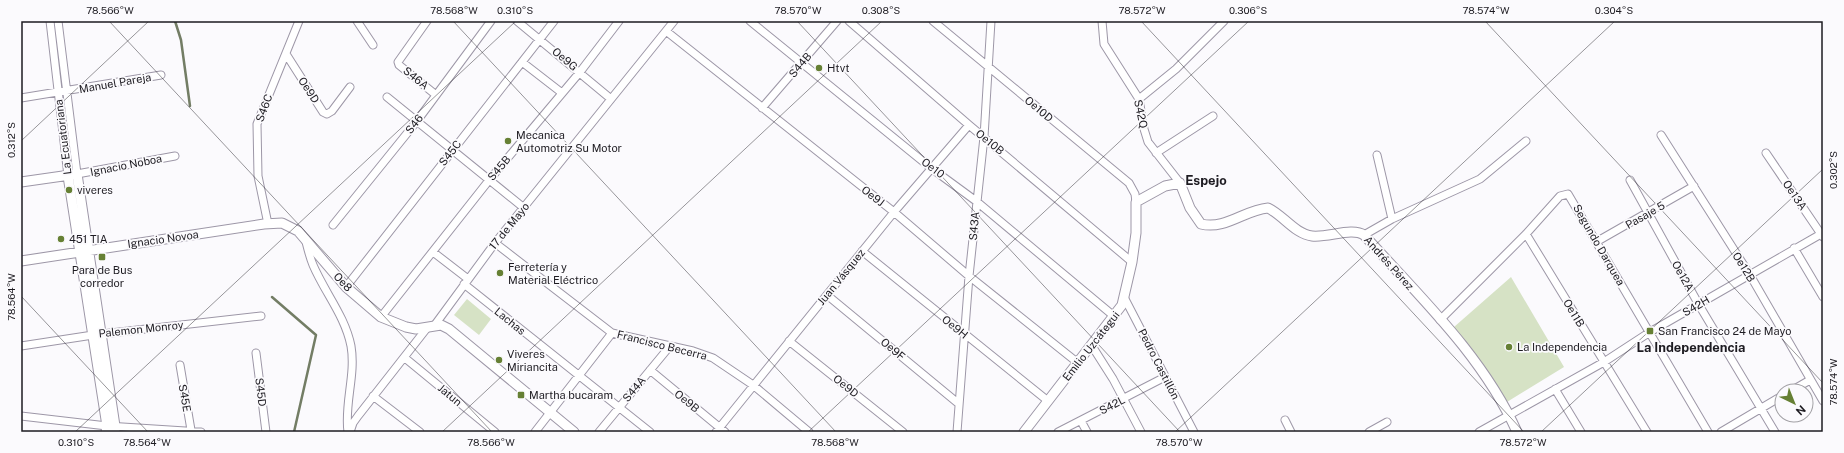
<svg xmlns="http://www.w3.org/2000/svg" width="1844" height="453" viewBox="0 0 1844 453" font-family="'Public Sans',sans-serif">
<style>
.green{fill:#d6e2c5}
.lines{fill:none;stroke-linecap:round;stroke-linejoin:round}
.stream{stroke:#737d65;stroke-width:2.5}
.minor-casing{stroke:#9d97a7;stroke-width:9}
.tertiary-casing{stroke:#9d97a7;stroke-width:11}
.minor{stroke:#fff;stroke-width:7}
.tertiary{stroke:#fff;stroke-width:9}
.ticks{fill:none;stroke:#1d1b21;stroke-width:1;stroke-opacity:0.45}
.poi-dot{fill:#668034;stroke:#fbfafd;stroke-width:1.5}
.labels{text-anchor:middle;stroke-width:3.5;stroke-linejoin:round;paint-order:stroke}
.street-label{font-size:11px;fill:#1d1b21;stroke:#fbfafd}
.poi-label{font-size:11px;fill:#1d1b21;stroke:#fbfafd;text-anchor:start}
.quarter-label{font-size:13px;font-weight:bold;fill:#1d1b21;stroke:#fbfafd}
.neatline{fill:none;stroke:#1d1b21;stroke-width:1.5}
.ticks-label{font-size:10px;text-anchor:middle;fill:#1d1b21}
</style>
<rect width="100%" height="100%" fill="#fbfafd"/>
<path class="green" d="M1511,277L1564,367L1502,405L1454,327Z
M467,299L491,319L479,335L454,315Z"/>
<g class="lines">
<path class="stream" d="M175,21L181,40L190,106
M272,297L316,335L294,432"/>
<defs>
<path id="minor" d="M50,21L68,176
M58,21L77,174L175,156
M357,21L373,45
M427,21L398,62L399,65L436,95
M517,21L611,99
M750,21L931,168L976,201L1115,317
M849,21L969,125L1132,262
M933,21L1129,183L1135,194L1136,202
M1102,21L1104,44L1139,99L1144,129L1148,142L1180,183
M666,31L894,212L969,276L1078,363
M286,54L323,112L327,114L332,111L350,87
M522,62L562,93
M387,97L524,208
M21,98L161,75
M1139,99L1176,69L1224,21
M762,108L837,21
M1661,135L1750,275L1823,401
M1156,153L1213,116
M1766,153L1823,237
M1377,155L1392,219
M1630,180L1699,305L1775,432
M268,224L258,176L257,124L299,21
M333,225L417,121L491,21
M1526,234L1647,432
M1364,235L1392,219L1480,179L1526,141
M306,242C308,250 310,258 313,265C325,293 345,316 351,346C356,375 344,404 348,432
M1596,242L1694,186
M495,243L612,333L693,351L713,358L753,385L809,432
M1794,248L1823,297
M862,251L1048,401
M433,252L468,279
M464,284L650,432
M346,287L554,21
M827,295L959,404
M1124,297L1194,432
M381,317L490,179L580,72L619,21
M1440,320L1526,234L1560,196L1568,194L1708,432
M434,326L495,243L674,21
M789,341L903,432
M21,346L93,335L261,316
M1092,346L1113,379L1141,432
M256,353L266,432
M405,358L495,432
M180,365L191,430
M650,370L725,432
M1555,389L1581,432
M1791,391L1810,380
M373,396L420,432
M21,416L107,426L201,432
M1285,420L1291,432
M1081,421L1087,432
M350,432L353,423L358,416L427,328
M535,432L612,333
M599,432L670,346
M716,432L894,212L969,125
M957,432L969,276L984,137L991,21
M1058,432L1165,377
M1369,432L1387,422
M1479,432L1604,362L1650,332L1821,234
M1721,432L1782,396"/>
<path id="tertiary" d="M68,176L107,426L106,432
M21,182L77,174L115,426V432
M21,261L264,224L282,223L298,231L346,287L381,317L406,327L416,329L441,325L449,329L574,432
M1024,432L1122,305L1132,262L1136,233V202L1165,186L1180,183L1190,208L1201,224C1226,230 1244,210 1268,208C1283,215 1295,234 1312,236C1328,238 1352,227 1364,235C1419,296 1483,356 1517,432"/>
</defs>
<use href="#minor" class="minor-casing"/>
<use href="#tertiary" class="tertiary-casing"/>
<use href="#minor" class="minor"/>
<use href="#tertiary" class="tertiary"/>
</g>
<path class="ticks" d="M109,21L492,432M453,21L836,432M797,21L1180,432M1141,21L1524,432M1485,21L1823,383M21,141L149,21M21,296L148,432M75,432L516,21M442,432L882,21M808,432L1249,21M1175,432L1615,21M1541,432L1823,169"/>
<g class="poi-dot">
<circle cx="819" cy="68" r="4"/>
<circle cx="508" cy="141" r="4"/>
<circle cx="69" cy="190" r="4"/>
<circle cx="61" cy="239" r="4"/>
<rect x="98" y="253" width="8" height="8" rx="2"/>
<circle cx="500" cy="273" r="4"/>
<rect x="1646" y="327" width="8" height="8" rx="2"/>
<circle cx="1509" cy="347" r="4"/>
<circle cx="499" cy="360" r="4"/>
<rect x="517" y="391" width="8" height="8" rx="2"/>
</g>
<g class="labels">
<g class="street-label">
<text transform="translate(565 59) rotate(40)" y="4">Oe9G</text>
<text transform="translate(800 65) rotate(-50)" y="4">S44B</text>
<text transform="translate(416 78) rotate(39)" y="4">S46A</text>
<text transform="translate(115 83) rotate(-10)" y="4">Manuel Pareja</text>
<text transform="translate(309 90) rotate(57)" y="4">Oe9D</text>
<text transform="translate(264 108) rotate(-70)" y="4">S46C</text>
<text transform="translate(1039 109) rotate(40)" y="4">Oe10D</text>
<text transform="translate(1141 114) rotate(78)" y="4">S42Q</text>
<text transform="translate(414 124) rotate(-52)" y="4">S46</text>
<text transform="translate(63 137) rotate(-97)" y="4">La Ecuatoriana</text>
<text transform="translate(990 142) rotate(39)" y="4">Oe10B</text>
<text transform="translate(450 153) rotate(-52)" y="4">S45C</text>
<text transform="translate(126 165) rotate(-11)" y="4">Ignacio Noboa</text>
<text transform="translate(499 168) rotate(-50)" y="4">S45B</text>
<text transform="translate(933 168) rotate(37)" y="4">Oe10</text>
<text transform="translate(1795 195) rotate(56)" y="4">Oe13A</text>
<text transform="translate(873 196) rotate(38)" y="4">Oe9J</text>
<text transform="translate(1645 215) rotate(-30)" y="4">Pasaje 5</text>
<text transform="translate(509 226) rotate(-51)" y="4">17 de Mayo</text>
<text transform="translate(974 226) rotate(-85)" y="4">S43A</text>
<text transform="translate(163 239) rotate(-8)" y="4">Ignacio Novoa</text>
<text transform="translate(1599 245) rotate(60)" y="4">Segundo Darquea</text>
<text transform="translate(1389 263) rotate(48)" y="4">Andrés Pérez</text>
<text transform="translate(1744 267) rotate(58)" y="4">Oe12B</text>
<text transform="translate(1683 276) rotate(61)" y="4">Oe12A</text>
<text transform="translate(841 277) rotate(-51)" y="4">Juan Vásquez</text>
<text transform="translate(343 282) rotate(46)" y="4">Oe8</text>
<text transform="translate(1696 306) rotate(-30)" y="4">S42H</text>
<text transform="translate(1574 313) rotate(59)" y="4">Oe11B</text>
<text transform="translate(510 321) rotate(39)" y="4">Lachas</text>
<text transform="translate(955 327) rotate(39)" y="4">Oe9H</text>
<text transform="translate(141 329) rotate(-6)" y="4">Palemon Monroy</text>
<text transform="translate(662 345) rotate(14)" y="4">Francisco Becerra</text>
<text transform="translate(1091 346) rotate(-52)" y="4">Emilio Uzcátegui</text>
<text transform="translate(893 349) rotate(40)" y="4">Oe9F</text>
<text transform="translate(1159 364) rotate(63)" y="4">Pedro Castillón</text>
<text transform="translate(846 386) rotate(39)" y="4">Oe9D</text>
<text transform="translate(634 389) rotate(-50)" y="4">S44A</text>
<text transform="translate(261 392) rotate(83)" y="4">S45D</text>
<text transform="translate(450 395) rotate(40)" y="4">Jatun</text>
<text transform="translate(185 398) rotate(80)" y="4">S45E</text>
<text transform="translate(687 401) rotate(39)" y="4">Oe9B</text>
<text transform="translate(1112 405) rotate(-27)" y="4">S42L</text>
</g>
<g class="poi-label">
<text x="827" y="72">Htvt</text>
<text x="516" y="139">Mecanica<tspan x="516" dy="13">Automotriz Su Motor</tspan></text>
<text x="77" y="194">viveres</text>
<text x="69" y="243">451 TIA</text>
<text x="508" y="271">Ferretería y<tspan x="508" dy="13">Material Eléctrico</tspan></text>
<text x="102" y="274" text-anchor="middle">Para de Bus<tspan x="102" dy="13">corredor</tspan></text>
<text x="1658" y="335">San Francisco 24 de Mayo</text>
<text x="1517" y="351">La Independencia</text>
<text x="507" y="358">Viveres<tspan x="507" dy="13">Miriancita</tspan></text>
<text x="529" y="399">Martha bucaram</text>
</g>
<g class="quarter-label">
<text x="1206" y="185">Espejo</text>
<text x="1691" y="352">La Independencia</text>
</g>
</g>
<rect width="1844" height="453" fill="none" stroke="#fbfafd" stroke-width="44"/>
<g transform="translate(1794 403) rotate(137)"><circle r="19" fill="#fbfafd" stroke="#a2a1a5"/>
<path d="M0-3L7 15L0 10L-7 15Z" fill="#668034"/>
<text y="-6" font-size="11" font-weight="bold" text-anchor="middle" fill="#1d1b21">N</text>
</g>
<rect x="22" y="22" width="1800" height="409" class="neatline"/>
<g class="ticks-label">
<text x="110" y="14">78.566°W</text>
<text x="454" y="14">78.568°W</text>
<text x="515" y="14">0.310°S</text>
<text x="798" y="14">78.570°W</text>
<text x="881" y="14">0.308°S</text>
<text x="1142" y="14">78.572°W</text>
<text x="1248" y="14">0.306°S</text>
<text x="1486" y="14">78.574°W</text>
<text x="1614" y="14">0.304°S</text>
<text transform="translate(11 140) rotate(-90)" y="4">0.312°S</text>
<text transform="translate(1833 170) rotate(-90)" y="4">0.302°S</text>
<text transform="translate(11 297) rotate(-90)" y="4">78.564°W</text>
<text transform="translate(1833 382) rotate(-90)" y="4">78.574°W</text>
<text x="76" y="446">0.310°S</text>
<text x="147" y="446">78.564°W</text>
<text x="491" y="446">78.566°W</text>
<text x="835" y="446">78.568°W</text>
<text x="1179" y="446">78.570°W</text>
<text x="1523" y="446">78.572°W</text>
</g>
</svg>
